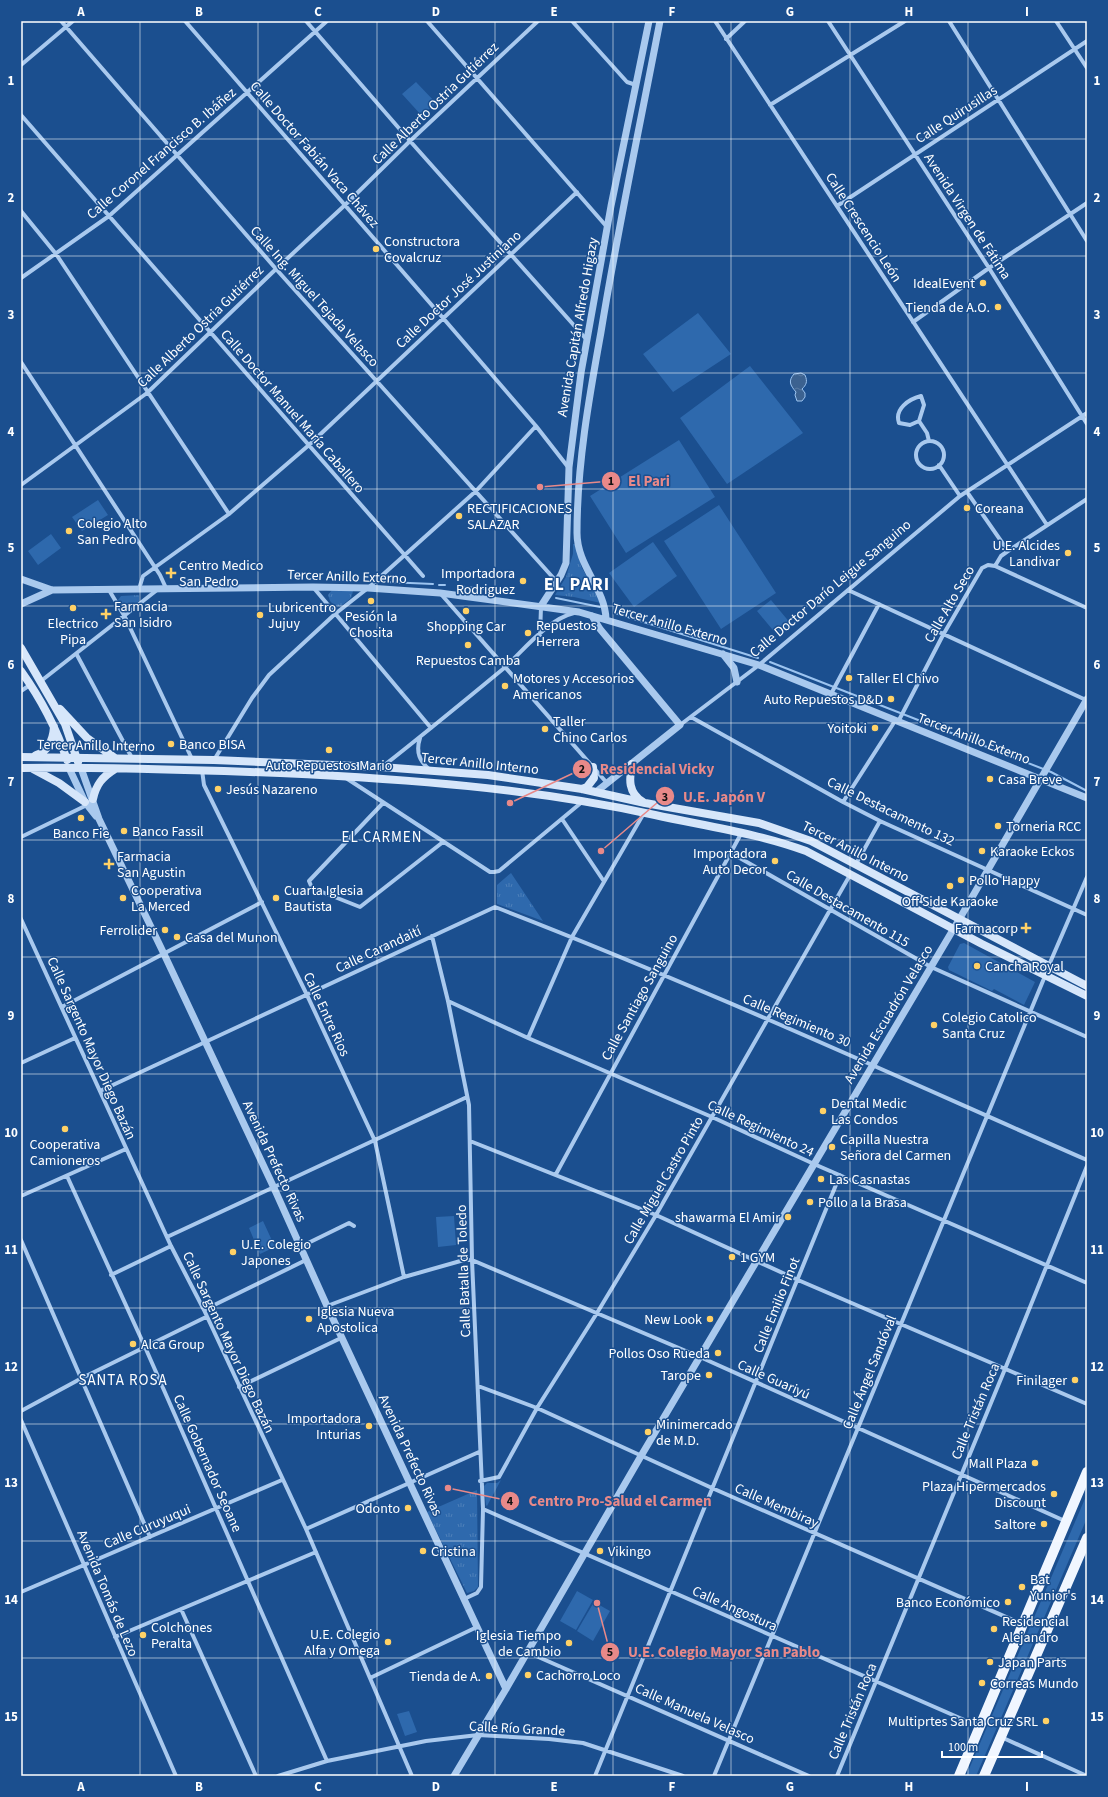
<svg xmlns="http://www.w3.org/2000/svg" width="1108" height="1797" viewBox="0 0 1108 1797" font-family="'Source Sans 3',sans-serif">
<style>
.grass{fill:#2e69ad}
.park{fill:url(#park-tufts)}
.water{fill:url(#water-ripples);stroke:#9cc4f0}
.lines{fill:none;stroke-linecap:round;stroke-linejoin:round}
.stream{stroke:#9cc4f0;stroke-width:2}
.minor{stroke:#a9c9ee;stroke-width:4}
.tertiary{stroke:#a9c9ee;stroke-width:7}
.secondary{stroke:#d6e6fa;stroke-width:8}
.primary{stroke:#f0f6ff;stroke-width:10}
.grid{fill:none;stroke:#fff;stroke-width:1;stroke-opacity:0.55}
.poi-dot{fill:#ffd166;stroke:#1b4f8f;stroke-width:1.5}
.labels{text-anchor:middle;stroke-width:3;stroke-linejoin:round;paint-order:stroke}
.street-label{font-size:14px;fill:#fff;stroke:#1b4f8f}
.poi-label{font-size:14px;fill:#fff;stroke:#1b4f8f;text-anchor:start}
.neighbourhood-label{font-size:15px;letter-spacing:1px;fill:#fff;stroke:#1b4f8f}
.district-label{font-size:18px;font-weight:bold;letter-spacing:1px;fill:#fff;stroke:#1b4f8f}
.leader{fill:none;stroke:#e88989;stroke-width:1.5}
.callout-dot{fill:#e88989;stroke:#1b4f8f;stroke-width:1.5}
.mark-label{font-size:12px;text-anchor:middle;font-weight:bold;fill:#111}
.callout-label{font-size:15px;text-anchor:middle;font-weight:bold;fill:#e88989;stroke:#1b4f8f;stroke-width:3;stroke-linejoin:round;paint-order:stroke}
.neatline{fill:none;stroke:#fff;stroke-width:1.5}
.grid-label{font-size:13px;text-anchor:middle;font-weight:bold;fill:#fff}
</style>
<defs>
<pattern id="park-tufts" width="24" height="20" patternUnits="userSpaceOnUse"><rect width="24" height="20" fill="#2e69ad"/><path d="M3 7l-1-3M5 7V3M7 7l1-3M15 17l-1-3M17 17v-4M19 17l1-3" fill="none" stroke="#4d80b9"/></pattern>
<pattern id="water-ripples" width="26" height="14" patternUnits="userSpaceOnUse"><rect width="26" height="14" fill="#3c6290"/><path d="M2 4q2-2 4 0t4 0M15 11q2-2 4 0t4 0" fill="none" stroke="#597aa1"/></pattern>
</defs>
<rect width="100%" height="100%" fill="#1b4f8f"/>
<path class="grass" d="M416,82L436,103L422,116L402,94Z
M698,313L731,354L673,392L643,354Z
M750,366L803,433L727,484L680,418Z
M679,440L715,497L626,553L590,496Z
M98,500L108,515L82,531L72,517Z
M719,505L776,593L721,629L664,541Z
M51,534L61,548L38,565L28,551Z
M653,542L677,576L634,607L609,573Z
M771,600L791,624L777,635L757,611Z
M964,943L1035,982L1024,1005L994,989L992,991L949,970L948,967L960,944Z
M454,1216L456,1245L438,1247L436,1217Z
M263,1221L275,1247L260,1254L249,1228Z
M501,1480L487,1506L486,1505L484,1486L487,1483H497Z
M1087,1494V1518L976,1776H966Z
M577,1591L593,1600L576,1630L560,1621Z
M594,1602L610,1611L593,1641L577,1631Z
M409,1711L417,1732L405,1736L397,1714Z"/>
<path class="park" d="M573,544H576L581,566L601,603L574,597L555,595L566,577L573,554Z
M332,590L353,591L351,598L341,606H335L330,601L328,595Z
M139,595V601L127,611L123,610L118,600L121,596Z
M511,873L543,921L497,904V885Z
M477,1490L478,1587L474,1591L467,1593L427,1512Z"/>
<path class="water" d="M801,373L805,375C808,382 806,385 802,389L805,393V397L802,401H797L795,395L796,392C790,385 788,381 794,374Z"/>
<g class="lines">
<path class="stream" d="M387,582L433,584
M439,585H445
M457,586L509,592
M556,598L600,607
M615,613L758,658
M770,662L1051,772L1087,791"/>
<path class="minor" d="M61,21L276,269L557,582
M185,21L443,318L536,426L568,467
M306,21L410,141L587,340
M427,21L607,227
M572,21L627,82L636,85
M715,21L1047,525
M828,21L989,268L1087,424
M949,21L1087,241
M1056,21L1087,68
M726,39L745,21
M21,65L73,21
M770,105L905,21
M21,115L423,576
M837,206L1087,41
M21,211L56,254L229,514
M21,278L109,216L327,21
M913,322L989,268L1087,203
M21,362L160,575L166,588
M921,396L924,405L919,421L910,425L899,423C894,409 909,399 921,396Z
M919,421L927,433L929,441
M916 455a14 14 0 1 1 28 0a14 14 0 1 1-28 0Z
M939,465L960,496
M21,485L147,393L276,269L345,205L410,141L538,21
M967,492L1008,551
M995,566L1087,608
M313,587L431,728
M139,589L143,576L229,514L309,445L577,192
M109,590L125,617L192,759
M848,590L1086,700
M440,593L607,783
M540,635L541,607
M77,655L132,758
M41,681L157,590
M21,691L30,685
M831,694L879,604
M691,717L843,802L880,821L1087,915
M898,722L943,635L982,568L988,565L995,566L1001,556L1008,551L1087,499
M680,725L759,665L960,496L1087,413
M420,738C416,750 419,761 429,769
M214,760L252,698L269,675L335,614L368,588L476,491L536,426
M382,767C423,735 463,702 503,669C523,651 548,619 574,613
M202,770L204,785L307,995L375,1141L404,1277
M346,778L490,872H494L499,871L582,802
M843,802L895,721
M383,803L309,881L312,888L360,907L443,842
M562,819L603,880
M21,837L87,805
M731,853L931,967L1087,1037
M856,864L880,821
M21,919L171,1246L204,1310L306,1529L412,1776
M432,936L448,1001L469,1105L472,1260L483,1509L481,1587L477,1593L464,1599
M1049,965L1087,877
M448,1001L528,1038L712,1117L814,1164L1087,1283
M62,1007L262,902
M528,1038L572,937L644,813
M21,1063L75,1038
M100,1091L495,907C695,984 891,1074 1087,1160
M470,1141L656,1215L798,1280L1087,1404
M556,1174L742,832
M67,1176L145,1347L327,1761
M21,1196L126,1149
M167,1237L467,1097
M21,1240L150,1537
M300,1247L349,1223L354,1226
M111,1275L171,1246
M327,1306L404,1277L464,1260H472L700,1357L1065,1521
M204,1310L306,1260
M478,1386L537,1408L712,1488L1022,1624
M239,1387L341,1338
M21,1411L82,1378L206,1317
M21,1420L176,1776
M480,1481L499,1477L537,1408L597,1313L656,1215L850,875
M483,1509L978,1726
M306,1529L479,1452
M21,1592L282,1480
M181,1609L256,1776
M115,1637L316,1552
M527,1652L809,1776
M370,1678L477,1627
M1001,1737L1087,1776
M278,1776L327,1761L426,1741L478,1735L549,1739L583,1743L683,1776
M595,1776L840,1175
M714,1776L1045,976
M837,1776L1005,1369L1087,1166"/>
<path class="tertiary" d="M21,579L52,590L313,587L368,588L440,593L579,612L759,665L1087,798
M21,604L52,590
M541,606L561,575L566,563L569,467L581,373L611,206L649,21
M592,616L600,629L680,725L596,792
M606,619C605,588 577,566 577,533C577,465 589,398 601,332C618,228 640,125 660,21
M723,654L734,668L737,682
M69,768L85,802L96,816
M81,768L99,819L164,954L274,1188L327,1306L506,1689
M454,1776L506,1689L641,1456L960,918L1087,699"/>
<path class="secondary" d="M21,648L65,724L78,762
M21,671C41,699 56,727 67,760
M60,709L87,738L115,758
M36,755C49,751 53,740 54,727
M21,757L214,760L381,767L488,775L582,789L645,803L759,823L811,841L1087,986
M632,764C629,779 628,793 643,802
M21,768C107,767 194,770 280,773C406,779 531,788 655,815C705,826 757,833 806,851L982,944L1087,996
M33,769L59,783L85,802
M582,789L587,787L594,778L593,767
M93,799C96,785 102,777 115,769"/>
<path class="primary" d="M959,1776L1087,1472
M984,1776L1087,1538"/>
</g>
<path class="grid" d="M140,21V1776M258,21V1776M377,21V1776M495,21V1776M613,21V1776M731,21V1776M850,21V1776M968,21V1776M21,139H1087M21,256H1087M21,373H1087M21,489H1087M21,606H1087M21,723H1087M21,840H1087M21,957H1087M21,1074H1087M21,1191H1087M21,1308H1087M21,1424H1087M21,1541H1087M21,1658H1087"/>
<g class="poi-dot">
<circle cx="376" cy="249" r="4"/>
<circle cx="983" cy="283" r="4"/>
<circle cx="998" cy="307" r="4"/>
<circle cx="967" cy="508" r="4"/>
<circle cx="459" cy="516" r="4"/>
<circle cx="69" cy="531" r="4"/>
<circle cx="1068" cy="553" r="4"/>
<path d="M169 567h4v4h4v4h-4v4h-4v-4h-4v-4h4z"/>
<circle cx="523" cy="581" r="4"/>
<circle cx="371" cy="601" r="4"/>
<circle cx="73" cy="608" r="4"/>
<circle cx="466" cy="611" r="4"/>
<path d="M104 608h4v4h4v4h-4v4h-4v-4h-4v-4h4z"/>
<circle cx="260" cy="615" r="4"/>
<circle cx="528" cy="633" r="4"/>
<circle cx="468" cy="645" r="4"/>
<circle cx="849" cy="678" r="4"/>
<circle cx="505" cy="686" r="4"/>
<circle cx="891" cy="699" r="4"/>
<circle cx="875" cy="728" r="4"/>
<circle cx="545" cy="729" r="4"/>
<circle cx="171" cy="744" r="4"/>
<circle cx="329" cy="750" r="4"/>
<circle cx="990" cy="779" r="4"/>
<circle cx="218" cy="789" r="4"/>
<circle cx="81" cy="818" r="4"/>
<circle cx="998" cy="826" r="4"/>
<circle cx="124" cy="831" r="4"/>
<circle cx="982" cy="851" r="4"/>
<circle cx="775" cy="861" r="4"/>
<path d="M107 858h4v4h4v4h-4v4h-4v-4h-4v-4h4z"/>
<circle cx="961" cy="880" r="4"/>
<circle cx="950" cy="886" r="4"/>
<circle cx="123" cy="898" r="4"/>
<circle cx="276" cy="898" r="4"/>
<path d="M1024 922h4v4h4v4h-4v4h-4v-4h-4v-4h4z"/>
<circle cx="165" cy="930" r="4"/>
<circle cx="177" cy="937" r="4"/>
<circle cx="977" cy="966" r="4"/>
<circle cx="934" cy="1025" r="4"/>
<circle cx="823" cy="1111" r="4"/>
<circle cx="65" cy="1129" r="4"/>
<circle cx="832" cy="1147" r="4"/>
<circle cx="821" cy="1179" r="4"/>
<circle cx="810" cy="1202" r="4"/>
<circle cx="788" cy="1217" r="4"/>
<circle cx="233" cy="1252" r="4"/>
<circle cx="732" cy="1257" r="4"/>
<circle cx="309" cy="1319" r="4"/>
<circle cx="710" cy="1319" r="4"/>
<circle cx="133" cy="1344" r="4"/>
<circle cx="718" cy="1353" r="4"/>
<circle cx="709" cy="1375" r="4"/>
<circle cx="1075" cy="1380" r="4"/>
<circle cx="369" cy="1426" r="4"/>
<circle cx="648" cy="1432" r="4"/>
<circle cx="1035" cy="1463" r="4"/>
<circle cx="1054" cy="1494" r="4"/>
<circle cx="408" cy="1508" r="4"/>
<circle cx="1044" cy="1524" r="4"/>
<circle cx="423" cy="1551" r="4"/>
<circle cx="600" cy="1551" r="4"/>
<circle cx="1022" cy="1587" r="4"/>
<circle cx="1008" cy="1602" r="4"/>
<circle cx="994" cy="1629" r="4"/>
<circle cx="143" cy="1635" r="4"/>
<circle cx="388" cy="1642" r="4"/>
<circle cx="569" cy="1643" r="4"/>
<circle cx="990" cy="1662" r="4"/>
<circle cx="528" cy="1675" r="4"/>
<circle cx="489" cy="1676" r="4"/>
<circle cx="982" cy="1683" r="4"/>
<circle cx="1046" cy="1721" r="4"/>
</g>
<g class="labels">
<g class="street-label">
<text transform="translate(435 103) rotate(-44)" y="5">Calle Alberto Ostria Gutiérrez</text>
<text transform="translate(956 114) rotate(-33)" y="5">Calle Quirusillas</text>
<text transform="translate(161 153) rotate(-41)" y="5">Calle Coronel Francisco B. Ibáñez</text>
<text transform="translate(315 154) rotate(49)" y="5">Calle Doctor Fabián Vaca Chávez</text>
<text transform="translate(968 216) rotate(57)" y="5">Avenida Virgen de Fátima</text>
<text transform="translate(864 227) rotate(57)" y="5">Calle Crescencio León</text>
<text transform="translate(458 289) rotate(-43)" y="5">Calle Doctor José Justiniano</text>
<text transform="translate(315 296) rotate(48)" y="5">Calle Ing. Miguel Tejada Velasco</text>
<text transform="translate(200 326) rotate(-44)" y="5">Calle Alberto Ostria Gutiérrez</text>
<text transform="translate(577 327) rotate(-80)" y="5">Avenida Capitán Alfredo Higazy</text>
<text transform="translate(293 411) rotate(49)" y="5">Calle Doctor Manuel María Caballero</text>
<text transform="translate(347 576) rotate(2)" y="5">Tercer Anillo Externo</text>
<text transform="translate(830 588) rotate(-40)" y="5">Calle Doctor Darío Leigue Sanguino</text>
<text transform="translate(949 604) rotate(-60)" y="5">Calle Alto Seco</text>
<text transform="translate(670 624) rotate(16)" y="5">Tercer Anillo Externo</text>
<text transform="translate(974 738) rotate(21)" y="5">Tercer Anillo Externo</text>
<text transform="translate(96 745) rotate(1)" y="5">Tercer Anillo Interno</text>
<text transform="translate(480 763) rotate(6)" y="5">Tercer Anillo Interno</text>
<text transform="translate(891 811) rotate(26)" y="5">Calle Destacamento 132</text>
<text transform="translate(856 851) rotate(27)" y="5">Tercer Anillo Interno</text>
<text transform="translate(848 908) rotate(30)" y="5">Calle Destacamento 115</text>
<text transform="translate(378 949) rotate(-25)" y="5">Calle Carandaití</text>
<text transform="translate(639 997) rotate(-61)" y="5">Calle Santiago Sanguino</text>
<text transform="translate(327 1014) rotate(65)" y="5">Calle Entre Rios</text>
<text transform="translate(888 1014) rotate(-59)" y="5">Avenida Escuadrón Velasco</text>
<text transform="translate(797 1020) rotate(23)" y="5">Calle Regimiento 30</text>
<text transform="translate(92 1048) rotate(66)" y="5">Calle Sargento Mayor Diego Bazán</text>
<text transform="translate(761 1128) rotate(25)" y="5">Calle Regimiento 24</text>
<text transform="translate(275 1161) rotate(65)" y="5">Avenida Prefecto Rivas</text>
<text transform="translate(663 1180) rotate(-60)" y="5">Calle Miguel Castro Pinto</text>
<text transform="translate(463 1271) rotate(-92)" y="5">Calle Batalla de Toledo</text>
<text transform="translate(776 1305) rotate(-68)" y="5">Calle Emilio Finot</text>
<text transform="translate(229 1342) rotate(65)" y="5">Calle Sargento Mayor Diego Bazán</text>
<text transform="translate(869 1372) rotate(-68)" y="5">Calle Ángel Sandóval</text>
<text transform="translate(774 1379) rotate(24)" y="5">Calle Guariyú</text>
<text transform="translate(975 1411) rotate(-67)" y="5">Calle Tristán Roca</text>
<text transform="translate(411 1455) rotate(65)" y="5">Avenida Prefecto Rivas</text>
<text transform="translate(208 1463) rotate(66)" y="5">Calle Gobernador Seoane</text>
<text transform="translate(777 1505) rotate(24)" y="5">Calle Membiray</text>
<text transform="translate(147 1526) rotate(-23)" y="5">Calle Curuyuqui</text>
<text transform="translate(108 1593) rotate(67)" y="5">Avenida Tomás de Lezo</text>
<text transform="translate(735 1608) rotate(24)" y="5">Calle Angostura</text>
<text transform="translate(852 1711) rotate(-67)" y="5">Calle Tristán Roca</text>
<text transform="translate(695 1713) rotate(24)" y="5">Calle Manuela Velasco</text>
<text transform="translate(517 1728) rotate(3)" y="5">Calle Río Grande</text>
</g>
<g class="poi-label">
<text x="384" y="246">Constructora<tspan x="384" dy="16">Covalcruz</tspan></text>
<text x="975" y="288" text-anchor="end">IdealEvent</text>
<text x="990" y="312" text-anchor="end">Tienda de A.O.</text>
<text x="467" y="513">RECTIFICACIONES<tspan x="467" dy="16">SALAZAR</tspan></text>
<text x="975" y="513">Coreana</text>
<text x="77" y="528">Colegio Alto<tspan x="77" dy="16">San Pedro</tspan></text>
<text x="1060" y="550" text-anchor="end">U.E. Alcides<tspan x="1060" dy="16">Landivar</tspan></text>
<text x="179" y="570">Centro Medico<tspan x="179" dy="16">San Pedro</tspan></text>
<text x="515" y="578" text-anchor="end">Importadora<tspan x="515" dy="16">Rodriguez</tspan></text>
<text x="114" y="611">Farmacia<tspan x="114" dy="16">San Isidro</tspan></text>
<text x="268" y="612">Lubricentro<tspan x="268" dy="16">Jujuy</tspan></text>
<text x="371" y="621" text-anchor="middle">Pesión la<tspan x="371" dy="16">Chosita</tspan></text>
<text x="73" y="628" text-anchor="middle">Electrico<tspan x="73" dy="16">Pipa</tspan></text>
<text x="536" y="630">Repuestos<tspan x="536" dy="16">Herrera</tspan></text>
<text x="466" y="631" text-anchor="middle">Shopping Car</text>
<text x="468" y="665" text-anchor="middle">Repuestos Camba</text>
<text x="513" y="683">Motores y Accesorios<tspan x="513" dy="16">Americanos</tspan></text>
<text x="857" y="683">Taller El Chivo</text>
<text x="883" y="704" text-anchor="end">Auto Repuestos D&amp;D</text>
<text x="553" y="726">Taller<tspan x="553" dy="16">Chino Carlos</tspan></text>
<text x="867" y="733" text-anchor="end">Yoitoki</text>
<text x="179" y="749">Banco BISA</text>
<text x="329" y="770" text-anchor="middle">Auto Repuestos Mario</text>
<text x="998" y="784">Casa Breve</text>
<text x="226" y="794">Jesús Nazareno</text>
<text x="1006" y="831">Torneria RCC</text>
<text x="132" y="836">Banco Fassil</text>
<text x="81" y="838" text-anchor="middle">Banco Fie</text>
<text x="990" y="856">Karaoke Eckos</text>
<text x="767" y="858" text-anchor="end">Importadora<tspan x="767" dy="16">Auto Decor</tspan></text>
<text x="117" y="861">Farmacia<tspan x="117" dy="16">San Agustin</tspan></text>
<text x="969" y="885">Pollo Happy</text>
<text x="131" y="895">Cooperativa<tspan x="131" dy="16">La Merced</tspan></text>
<text x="284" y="895">Cuarta Iglesia<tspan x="284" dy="16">Bautista</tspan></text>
<text x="950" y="906" text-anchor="middle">Off Side Karaoke</text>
<text x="1018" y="933" text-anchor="end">Farmacorp</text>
<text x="157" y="935" text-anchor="end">Ferrolider</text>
<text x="185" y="942">Casa del Munon</text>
<text x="985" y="971">Cancha Royal</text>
<text x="942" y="1022">Colegio Catolico<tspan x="942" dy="16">Santa Cruz</tspan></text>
<text x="831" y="1108">Dental Medic<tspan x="831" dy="16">Las Condos</tspan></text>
<text x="840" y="1144">Capilla Nuestra<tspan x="840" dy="16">Señora del Carmen</tspan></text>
<text x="65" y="1149" text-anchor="middle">Cooperativa<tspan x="65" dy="16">Camioneros</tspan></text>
<text x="829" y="1184">Las Casnastas</text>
<text x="818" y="1207">Pollo a la Brasa</text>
<text x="780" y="1222" text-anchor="end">shawarma El Amir</text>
<text x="241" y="1249">U.E. Colegio<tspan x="241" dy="16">Japones</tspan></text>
<text x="740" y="1262">1 GYM</text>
<text x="317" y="1316">Iglesia Nueva<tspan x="317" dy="16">Apostolica</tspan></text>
<text x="702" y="1324" text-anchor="end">New Look</text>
<text x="141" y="1349">Alca Group</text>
<text x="710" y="1358" text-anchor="end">Pollos Oso Rueda</text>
<text x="701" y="1380" text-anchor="end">Tarope</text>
<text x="1067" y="1385" text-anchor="end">Finilager</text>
<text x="361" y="1423" text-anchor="end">Importadora<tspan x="361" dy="16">Inturias</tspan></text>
<text x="656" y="1429">Minimercado<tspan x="656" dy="16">de M.D.</tspan></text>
<text x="1027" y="1468" text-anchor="end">Mall Plaza</text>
<text x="1046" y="1491" text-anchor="end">Plaza Hipermercados<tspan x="1046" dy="16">Discount</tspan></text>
<text x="400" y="1513" text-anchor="end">Odonto</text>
<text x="1036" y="1529" text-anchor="end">Saltore</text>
<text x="431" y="1556">Cristina</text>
<text x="608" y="1556">Vikingo</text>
<text x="1030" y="1584">Bat<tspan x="1030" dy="16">Yunior's</tspan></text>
<text x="1000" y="1607" text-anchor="end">Banco Económico</text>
<text x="1002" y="1626">Residencial<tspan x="1002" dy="16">Alejandro</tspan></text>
<text x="151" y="1632">Colchones<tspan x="151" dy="16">Peralta</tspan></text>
<text x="380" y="1639" text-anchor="end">U.E. Colegio<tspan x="380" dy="16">Alfa y Omega</tspan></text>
<text x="561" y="1640" text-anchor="end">Iglesia Tiempo<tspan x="561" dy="16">de Cambio</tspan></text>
<text x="998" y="1667">Japan Parts</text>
<text x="536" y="1680">Cachorro Loco</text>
<text x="481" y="1681" text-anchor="end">Tienda de A.</text>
<text x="990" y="1688">Correas Mundo</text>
<text x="1038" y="1726" text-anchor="end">Multiprtes Santa Cruz SRL</text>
</g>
<g class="neighbourhood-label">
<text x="382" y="842">EL CARMEN</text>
<text x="123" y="1385">SANTA ROSA</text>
</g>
<g class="district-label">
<text x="577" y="590">EL PARI</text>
</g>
</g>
<path class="leader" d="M540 487L611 481M510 803L582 769M601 851L665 796M448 1488L510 1501M597 1603L610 1652"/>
<g class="callout-dot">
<circle cx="540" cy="487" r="4"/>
<circle cx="510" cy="803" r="4"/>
<circle cx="601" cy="851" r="4"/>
<circle cx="448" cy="1488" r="4"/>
<circle cx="597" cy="1603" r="4"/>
<circle cx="611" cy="481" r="10"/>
<circle cx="582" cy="769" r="10"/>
<circle cx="665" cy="796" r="10"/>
<circle cx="510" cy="1501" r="10"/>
<circle cx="610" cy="1652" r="10"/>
</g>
<g class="mark-label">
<text x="611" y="485">1</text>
<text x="582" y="773">2</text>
<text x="665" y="801">3</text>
<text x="510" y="1505">4</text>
<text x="610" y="1656">5</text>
</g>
<g class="callout-label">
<text x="649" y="486">El Pari</text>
<text x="657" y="774">Residencial Vicky</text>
<text x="724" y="802">U.E. Japón V</text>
<text x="620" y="1506">Centro Pro-Salud el Carmen</text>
<text x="724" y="1657">U.E. Colegio Mayor San Pablo</text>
</g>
<rect width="1108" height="1797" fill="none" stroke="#1b4f8f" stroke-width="44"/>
<path d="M942 1751v6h100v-6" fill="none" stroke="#ffffff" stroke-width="2"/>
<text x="948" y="1751" font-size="12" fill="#ffffff" stroke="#1b4f8f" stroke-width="3" paint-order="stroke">100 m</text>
<rect x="22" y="22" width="1064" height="1753" class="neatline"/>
<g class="grid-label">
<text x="81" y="16">A</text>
<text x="199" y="16">B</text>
<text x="318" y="16">C</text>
<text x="436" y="16">D</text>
<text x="554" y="16">E</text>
<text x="672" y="16">F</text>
<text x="790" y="16">G</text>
<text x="909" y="16">H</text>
<text x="1027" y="16">I</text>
<text x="11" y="85">1</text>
<text x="1097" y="85">1</text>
<text x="11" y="202">2</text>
<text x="1097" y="202">2</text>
<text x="11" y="319">3</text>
<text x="1097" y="319">3</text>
<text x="11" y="436">4</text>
<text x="1097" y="436">4</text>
<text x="11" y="552">5</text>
<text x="1097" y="552">5</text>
<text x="11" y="669">6</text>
<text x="1097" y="669">6</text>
<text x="11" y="786">7</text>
<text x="1097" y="786">7</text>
<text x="11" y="903">8</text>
<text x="1097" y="903">8</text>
<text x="11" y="1020">9</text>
<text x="1097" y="1020">9</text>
<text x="11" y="1137">10</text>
<text x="1097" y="1137">10</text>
<text x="11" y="1254">11</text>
<text x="1097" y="1254">11</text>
<text x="11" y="1371">12</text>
<text x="1097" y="1371">12</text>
<text x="11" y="1487">13</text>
<text x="1097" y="1487">13</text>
<text x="11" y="1604">14</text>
<text x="1097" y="1604">14</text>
<text x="11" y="1721">15</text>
<text x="1097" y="1721">15</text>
<text x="81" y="1791">A</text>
<text x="199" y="1791">B</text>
<text x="318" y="1791">C</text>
<text x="436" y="1791">D</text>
<text x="554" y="1791">E</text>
<text x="672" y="1791">F</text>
<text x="790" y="1791">G</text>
<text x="909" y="1791">H</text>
<text x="1027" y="1791">I</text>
</g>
</svg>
